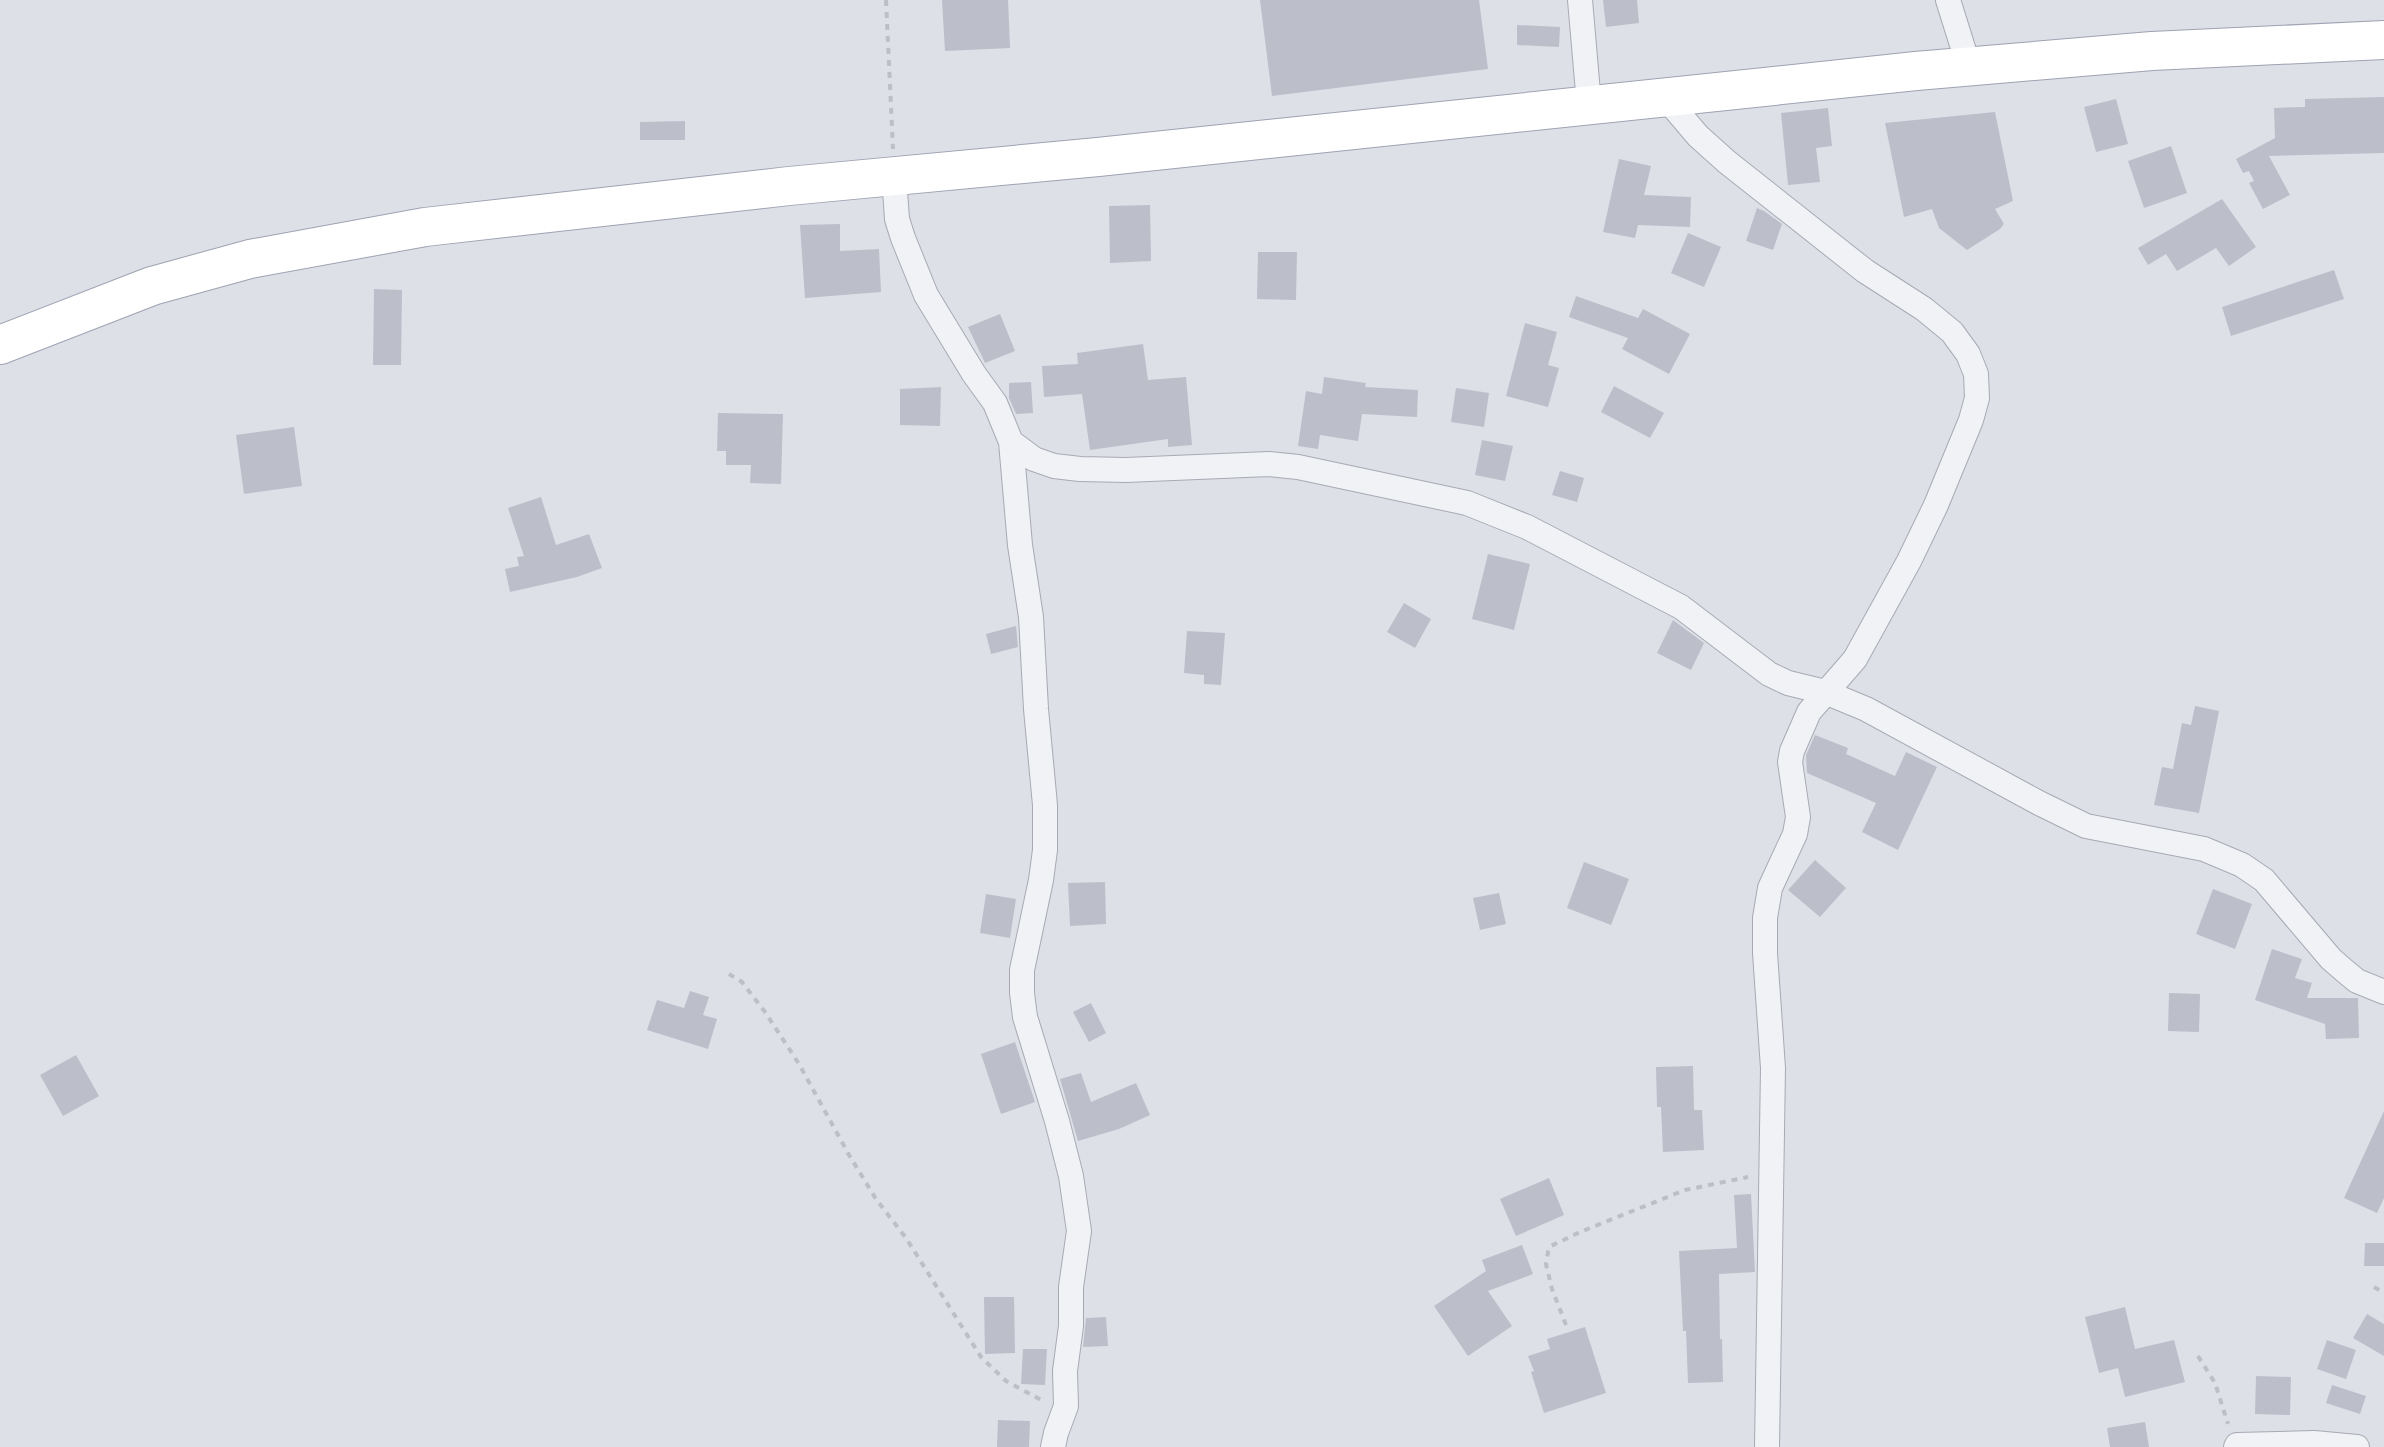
<svg xmlns="http://www.w3.org/2000/svg" width="2384" height="1447" viewBox="0 0 2384 1447" font-family="'Fira Sans Condensed',sans-serif">
<style>
.building{fill:#bcbeca}
.lines{fill:none;stroke-linecap:round;stroke-linejoin:round}
.minor-casing{stroke:#a7aab4;stroke-width:26}
.primary-casing{stroke:#9ea2b2;stroke-width:40}
.path{stroke:#bdbec6;stroke-width:4;stroke-dasharray:6 6;stroke-linecap:butt}
.minor{stroke:#f1f2f6;stroke-width:24}
.primary{stroke:#fff;stroke-width:38}
</style>
<rect width="100%" height="100%" fill="#dee0e7"/>
<path class="building" d="M942,0H1008L1010,48L945,51Z
M1260,0H1479L1488,69L1272,96Z
M1603,0H1637L1639,23L1606,27Z
M1517,25L1560,27L1559,47L1517,45Z
M2384,97V153L2269,156L2290,195L2263,209L2249,183L2254,181L2249,171L2243,173L2236,159L2275,138L2274,108L2305,107V99Z
M2116,99L2128,144L2096,152L2084,107Z
M1828,108L1832,146L1816,148L1820,182L1788,185L1781,113Z
M1995,112L2013,201L1995,209L2004,224L2000,229L1967,250L1939,228L1932,209L1904,217L1885,123Z
M685,121V140H640V122Z
M2171,146L2187,193L2144,208L2128,161Z
M1619,159L1651,166L1644,195L1691,197L1690,227L1638,225L1635,238L1603,232Z
M2222,199L2256,247L2229,266L2216,248L2177,271L2166,254L2148,265L2138,248Z
M1150,205L1151,261L1110,263L1109,206Z
M1757,208L1764,211L1782,224L1773,250L1746,241Z
M840,224V251L879,249L881,292L805,298L800,225Z
M1688,233L1721,247L1704,287L1671,273Z
M1258,252H1297L1296,300L1257,299Z
M2334,270L2344,299L2231,336L2222,307Z
M374,289L402,290L401,365H373Z
M1576,296L1638,318L1643,309L1690,334L1669,374L1622,349L1628,338L1569,317Z
M1000,314L1015,351L985,363L968,327Z
M1525,323L1557,332L1548,365L1559,368L1548,407L1506,396Z
M1143,344L1148,380L1186,377L1192,445L1168,447V439L1090,450L1082,394L1044,397L1042,366L1078,364L1077,353Z
M1324,377L1366,383L1365,387L1418,390L1417,417L1362,414L1358,441L1320,435L1318,449L1298,446L1306,391L1322,394Z
M1031,382L1033,413L1016,414L1009,398V383Z
M1614,386L1664,413L1650,438L1601,412Z
M941,387L940,426L900,425V389Z
M1456,388L1489,393L1484,427L1451,422Z
M718,413L783,414L781,484L750,483L751,465H726V451H717Z
M294,427L302,486L244,494L236,435Z
M1482,440L1513,446L1505,481L1475,475Z
M1560,471L1584,478L1577,502L1552,495Z
M541,497L556,545L589,534L602,568L577,577L510,592L505,569L519,566L517,557L524,556L508,508Z
M1488,554L1530,564L1514,630L1472,619Z
M1404,603L1431,619L1415,648L1387,632Z
M1673,620L1704,643L1691,670L1657,653Z
M1016,626L1018,647L991,654L986,634Z
M1187,631L1225,633L1221,685L1204,684V675L1184,673Z
M2195,706L2219,711L2199,813L2154,805L2162,767L2173,769L2182,723L2191,725Z
M1815,735L1848,748L1846,754L1895,776L1906,752L1937,767L1898,850L1862,832L1876,803L1807,773L1806,755Z
M1815,860L1846,888L1820,917L1788,890Z
M1584,862L1629,879L1611,925L1567,908Z
M1105,882L1106,924L1070,926L1068,883Z
M2213,889L2252,904L2235,949L2196,934Z
M1499,893L1506,924L1480,930L1473,898Z
M986,894L1016,899L1010,938L980,933Z
M2272,949L2302,959L2295,978L2312,983L2307,998H2358L2359,1038L2326,1039L2325,1024L2255,1000Z
M690,991L709,997L703,1015L717,1019L708,1049L647,1030L657,1000L684,1008Z
M2169,993L2200,994L2199,1032L2168,1031Z
M1091,1003L1106,1033L1089,1042L1073,1012Z
M1015,1042L1035,1102L1001,1114L981,1054Z
M76,1055L99,1096L63,1116L40,1075Z
M1693,1066L1694,1110H1702L1704,1150L1663,1152L1661,1107H1657L1656,1067Z
M1081,1073L1091,1102L1136,1083L1150,1115L1119,1129L1078,1141L1060,1079Z
M2384,1111V1198L2377,1213L2344,1198Z
M1549,1178L1564,1215L1516,1236L1500,1199Z
M1751,1194L1755,1272L1719,1274L1720,1339H1722L1723,1382L1688,1383L1686,1331H1683L1679,1251L1737,1248L1734,1195Z
M2365,1243H2384V1266H2364Z
M1522,1245L1533,1274L1488,1291L1512,1326L1468,1356L1434,1306L1486,1271L1482,1260Z
M984,1297H1014L1015,1353L985,1354Z
M2125,1307L2135,1349L2174,1340L2185,1382L2125,1397L2118,1368L2099,1373L2085,1317Z
M2367,1314L2384,1324V1356L2353,1338Z
M1106,1317L1108,1346L1083,1347L1086,1318Z
M1585,1327L1606,1393L1544,1413L1531,1372L1534,1371L1528,1356L1550,1349L1547,1339Z
M2327,1340L2356,1350L2346,1379L2317,1369Z
M1023,1349H1047L1045,1385L1021,1384Z
M2256,1376L2291,1377L2290,1415L2255,1414Z
M2332,1385L2366,1396L2360,1414L2326,1403Z
M998,1420L1030,1421L1029,1447H997Z
M2145,1422L2149,1447H2110L2107,1428Z"/>
<g class="lines">
<defs>
<path id="minor" d="M1580,0L1589,104
M1948,0L1969,67
M1664,96L1698,136L1727,162L1865,271L1924,309L1952,332L1968,354L1976,374L1977,398L1971,420L1936,505L1909,561L1855,659L1809,712L1792,751L1790,762L1798,817L1795,834L1770,888L1765,918V953L1773,1068L1767,1447
M894,176L897,219L903,238L926,295L974,374L995,403L1011,442L1034,459L1054,466L1080,469L1126,470L1269,464L1298,467L1467,503L1527,527L1681,607L1769,674L1788,683L1825,692L1866,709L2039,803L2086,826L2204,849L2242,865L2264,880L2331,959L2346,972L2357,981L2384,992
M1011,442L1020,545L1031,617L1036,709L1045,805V850L1041,880L1022,970V993L1025,1017L1057,1121L1071,1176L1079,1231L1071,1287V1326L1065,1371L1066,1406L1056,1433L1053,1447
M2236,1447L2237,1445L2314,1443L2357,1447"/>
<path id="primary" d="M0,345L152,286L250,259L425,227L789,186L1098,157L1916,71L2152,51L2384,40"/>
</defs>
<use href="#minor" class="minor-casing"/>
<use href="#primary" class="primary-casing"/>
<path class="path" d="M886,0L893,149
M729,974L742,982L765,1012L799,1064L849,1155L876,1199L906,1238L981,1357L1006,1381L1043,1401
M2374,1287L2384,1293
M1566,1325L1552,1289L1546,1264L1548,1252L1551,1246L1580,1232L1685,1190L1748,1177
M2198,1356L2215,1383L2228,1424"/>
<use href="#minor" class="minor"/>
<use href="#primary" class="primary"/>
</g>
</svg>
